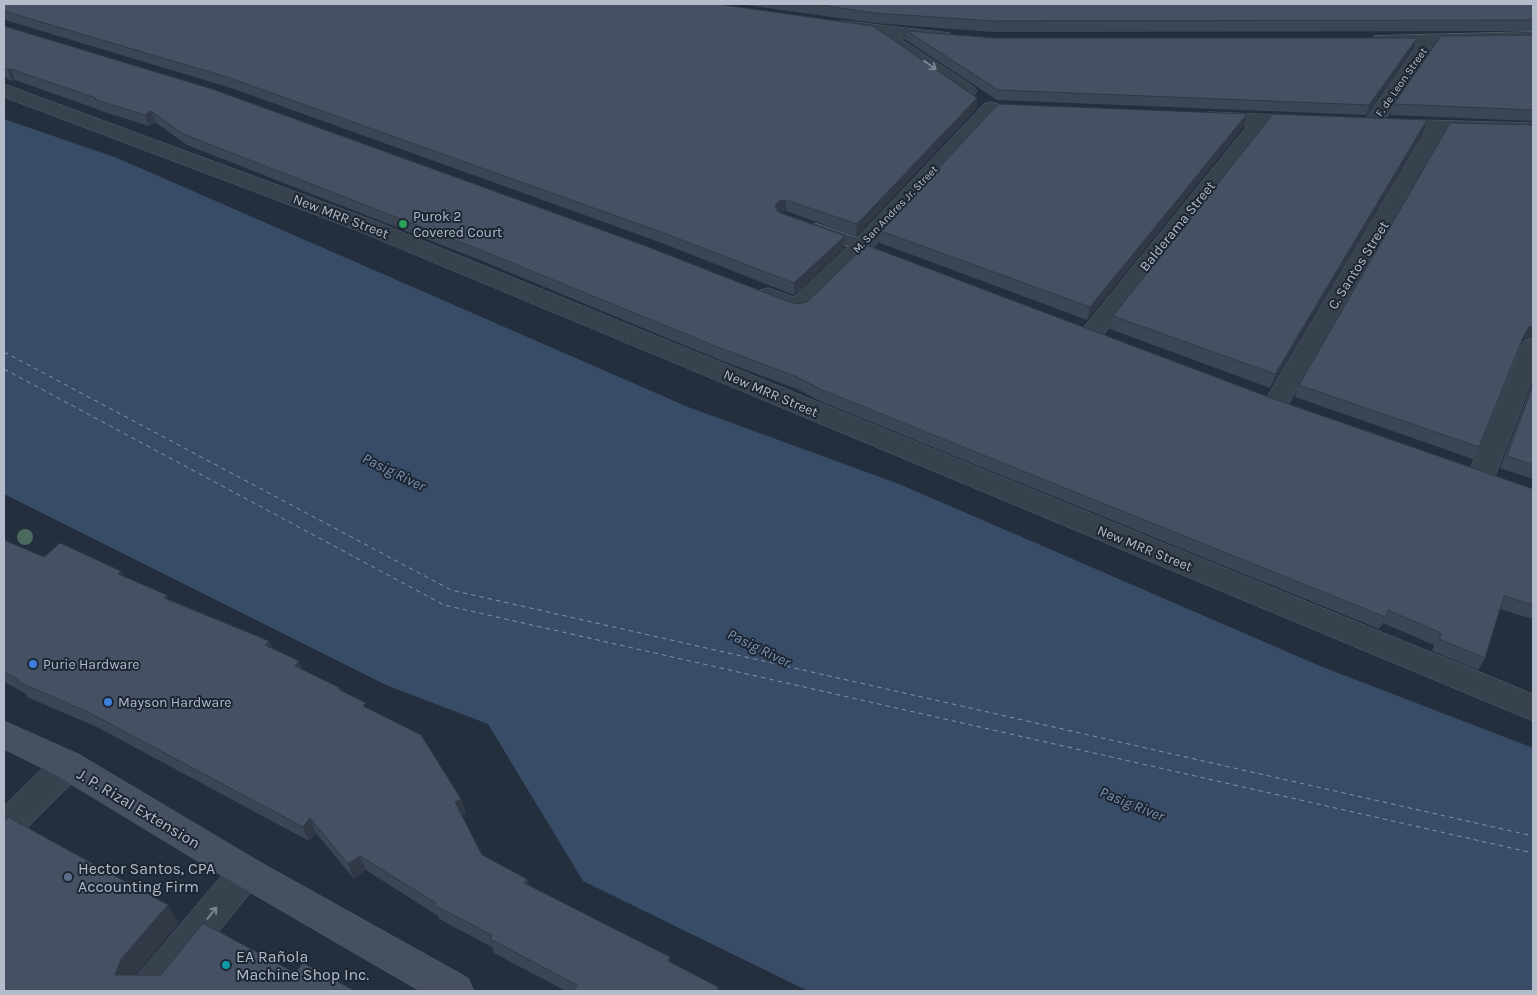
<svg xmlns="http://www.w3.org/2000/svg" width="1537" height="995" viewBox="0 0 1537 995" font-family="Karla,sans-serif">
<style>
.water{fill:#394c67}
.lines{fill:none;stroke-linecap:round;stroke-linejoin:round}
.ferry{stroke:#7c92b1;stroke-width:1;stroke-dasharray:4.5 4;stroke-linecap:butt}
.lane-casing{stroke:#565f6c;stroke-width:2}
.street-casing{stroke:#565f6c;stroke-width:1}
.secondary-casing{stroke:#565f6c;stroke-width:1}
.lane{fill:#38414e;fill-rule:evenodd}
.street{fill:#38414e;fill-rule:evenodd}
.secondary{fill:#465061;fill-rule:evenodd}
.tree{fill:#4b6a5d}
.wall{fill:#3b4654}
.shaded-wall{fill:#303945}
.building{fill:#455162;stroke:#303945}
.oneway{stroke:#7c8592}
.leisure-dot{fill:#2e9e5b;stroke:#1d2633;stroke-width:2}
.shop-dot{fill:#3f7fe0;stroke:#1d2633;stroke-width:2}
.service-dot{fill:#5c6f8a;stroke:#1d2633;stroke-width:2}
.culture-dot{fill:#0f9aa8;stroke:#1d2633;stroke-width:2}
.labels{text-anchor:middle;stroke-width:4;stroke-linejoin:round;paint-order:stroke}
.far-street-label{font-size:11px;fill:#b4bcc9;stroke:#1d2633}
.street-label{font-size:14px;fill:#b4bcc9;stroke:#1d2633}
.poi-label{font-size:14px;fill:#b4bcc9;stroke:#1d2633;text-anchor:start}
.water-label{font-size:15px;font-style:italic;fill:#7c92b1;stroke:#1d2633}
.near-street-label{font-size:16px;fill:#b4bcc9;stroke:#1d2633}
.near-poi-label{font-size:16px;fill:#b4bcc9;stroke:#1d2633;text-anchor:start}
</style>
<rect width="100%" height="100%" fill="#242f3e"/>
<path class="water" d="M4,119L117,158L688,407L899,484L1320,666L1533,748V991H808L583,881L488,724L386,685L4,494Z"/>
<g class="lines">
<path class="ferry" d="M4,352L451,590L1533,836
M4,369L444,605L1533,853"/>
<defs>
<path id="lane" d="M817,224L868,242L871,246L868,250L862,251L811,233L808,229L811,225Z"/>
<path id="street" d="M843,21L950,33L953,37L950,41L944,42L899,38L974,87L977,91L974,95H960L876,39L873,35L837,30L834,26L837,22Z
M1533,32V44L1436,45L1385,119L1533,123V135L1445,133L1286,408L1277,410L1268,408L1264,402L1425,132C1405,132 1383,133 1365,128L1362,124L1417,45L1374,44L1371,40L1374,36Z
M4,84L372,220L1533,694V721L356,230L4,97Z
M991,102L998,104L1001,108L998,112L870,251L805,312C792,316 764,307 756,295L760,290L768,288L794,297L854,241L984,104Z
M1209,112L1306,116L1313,118L1316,122L1313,126H1267L1101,338L1092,341L1083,338L1080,333L1083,328L1247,126L1202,122L1199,118L1202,114Z
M1533,338V377L1496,474L1492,481L1482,483L1472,481L1468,474L1521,346L1524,341Z
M68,751L80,755L84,765L80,775L16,839L4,843V806L56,755Z
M246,856L258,861L263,872L258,883L171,991H129L135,978L234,861Z"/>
<path id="secondary" d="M4,721L80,755L258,861L468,978L474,991H420L234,883L56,775L4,749Z"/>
</defs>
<use href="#lane" class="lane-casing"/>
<use href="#street" class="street-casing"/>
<use href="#secondary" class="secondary-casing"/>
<use href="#lane" class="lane"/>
<use href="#street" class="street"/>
<use href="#secondary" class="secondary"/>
</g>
<circle class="tree" cx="25" cy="537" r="8"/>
<path class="wall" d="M4,4L977,98L976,109L856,236L786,211L779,212L845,236L844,248L794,295L662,243L231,88L5,20L4,21Z
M739,4H1533V31L993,32L874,23Z
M4,26L789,302L1271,398L1533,489V619L1500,609L1485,658L1478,670L1432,651L1434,645L1383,623L1379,629L822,402L797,389L720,360L480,260L187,145L155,122L149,126L98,110L97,109L15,80L12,81L4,77Z
M907,31L994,38L1413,48L1366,115L997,100L906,40Z
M1533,35V122V121L1390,115L1394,104Z
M1244,126L1087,320L880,243L881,231Z
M1423,133L1270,388L1110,329L1113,316Z
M1523,339L1479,447L1473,459L1295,397L1299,385Z
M1533,382V479L1500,468Z
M4,540L44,557L121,571L124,577L170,600L269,641L272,648L299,661L303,670L340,688L341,691L367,708L461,799L466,814L462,816L482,855L527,879L529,885L671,963L718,987L719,991H566L494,953L492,947L439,919L438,916L366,870L354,879L316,833L309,841L97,727L27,697L25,693L4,682Z"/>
<path class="shaded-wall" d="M1417,38L1413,48L1366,115L1369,105Z
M11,69L15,80L12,81L8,70Z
M977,98L976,109L856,236L857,224Z
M151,111L155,122L149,126L145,115Z
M1247,114L1244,126L1087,320L1090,307Z
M1427,120L1423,133L1270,388L1275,374Z
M786,200V211L779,212L775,206L779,201Z
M845,236L844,248L794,295V283Z
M1533,326V337L1523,339L1519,345L1525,333L1529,327Z
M121,571L129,586L118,574Z
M167,595L175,611L164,598Z
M269,641L275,656L265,645Z
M299,661L305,677L295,666Z
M461,799L466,814L460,817L455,802Z
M310,818L316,833L309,841L303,827Z
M360,856L366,870L354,879L348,864Z
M527,879L531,894L524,883Z
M168,905L179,923L134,977L115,975L121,959Z"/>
<path class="building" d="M4,4H717L873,26L977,98L857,224L786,200L779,201L775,206L778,212L845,236L794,283L661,232L227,77L4,11Z
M813,4H1533V20L994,21L875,13Z
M4,26L212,89L643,245L789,302L798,304L807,302L866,245L1271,398L1533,489V605L1504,596L1485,658L1439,639L1441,633L1388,610L1385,617L822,390L797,377L720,348L478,249L183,134L151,111L145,115L94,99L96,98L11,69L8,70L4,68Z
M907,31L994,38H1417L1369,105L998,90Z
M1533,35V110L1394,104L1441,36Z
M998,104L1247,114L1090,307L881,231Z
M1273,114L1427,120L1275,374L1113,316Z
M1450,123L1533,125V326L1529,327L1525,333L1479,447L1299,385Z
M1533,386V465L1507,456Z
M4,540L44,557L60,543L121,571L118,574L167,595L164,598L269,641L265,645L299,661L295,666L340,688L338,689L366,703L363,706L421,735L461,799L455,802L482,855L527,879L524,883L670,957L668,961L718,987L716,990L719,991H573L577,985L490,939L492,935L434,905L436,903L360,856L348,864L310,818L303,827L88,712L17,681L19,680L4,672Z
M8,817L168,905L121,959L115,975H161L203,923L295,973L303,963L355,991H4V822Z"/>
<defs><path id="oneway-shaft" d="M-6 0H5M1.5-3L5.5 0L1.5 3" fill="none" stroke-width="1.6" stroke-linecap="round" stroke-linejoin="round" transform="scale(1.25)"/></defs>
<g class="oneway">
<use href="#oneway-shaft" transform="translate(930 65) rotate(35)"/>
<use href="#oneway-shaft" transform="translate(212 913) rotate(-51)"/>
</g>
<circle class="leisure-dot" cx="403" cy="224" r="5"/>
<g class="shop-dot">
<circle cx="33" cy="664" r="5"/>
<circle cx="108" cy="702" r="5"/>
</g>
<circle class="service-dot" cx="68" cy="877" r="5"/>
<circle class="culture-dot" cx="226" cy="965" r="5"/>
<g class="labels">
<g class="far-street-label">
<text transform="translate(1401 82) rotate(-55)" y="4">F. de Leon Street</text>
<text transform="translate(895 209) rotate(-46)" y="4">M. San Andres Jr. Street</text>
</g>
<g class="street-label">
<text transform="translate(341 216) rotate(21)" y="5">New MRR Street</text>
<text transform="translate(1177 226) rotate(-51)" y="5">Balderama Street</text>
<text transform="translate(1358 265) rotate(-58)" y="5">C. Santos Street</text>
<text transform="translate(771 393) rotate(23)" y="5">New MRR Street</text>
<text transform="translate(1145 548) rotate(22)" y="5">New MRR Street</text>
</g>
<g class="poi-label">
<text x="413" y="221">Purok 2<tspan x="413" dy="16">Covered Court</tspan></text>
<text x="43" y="669">Purie Hardware</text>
<text x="118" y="707">Mayson Hardware</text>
</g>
<g class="water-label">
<text transform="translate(394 472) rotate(26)" y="5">Pasig River</text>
<text transform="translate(759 648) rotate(26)" y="5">Pasig River</text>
<text transform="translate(1132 804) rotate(22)" y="5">Pasig River</text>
</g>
<g class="near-street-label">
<text transform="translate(139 808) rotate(31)" y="6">J. P. Rizal Extension</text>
</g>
<g class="near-poi-label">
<text x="78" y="874">Hector Santos, CPA<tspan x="78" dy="18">Accounting Firm</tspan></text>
<text x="236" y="962">EA Rañola<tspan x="236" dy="18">Machine Shop Inc.</tspan></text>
</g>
</g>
<rect width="1537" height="995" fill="none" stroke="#b4bcc9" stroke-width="10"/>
</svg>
